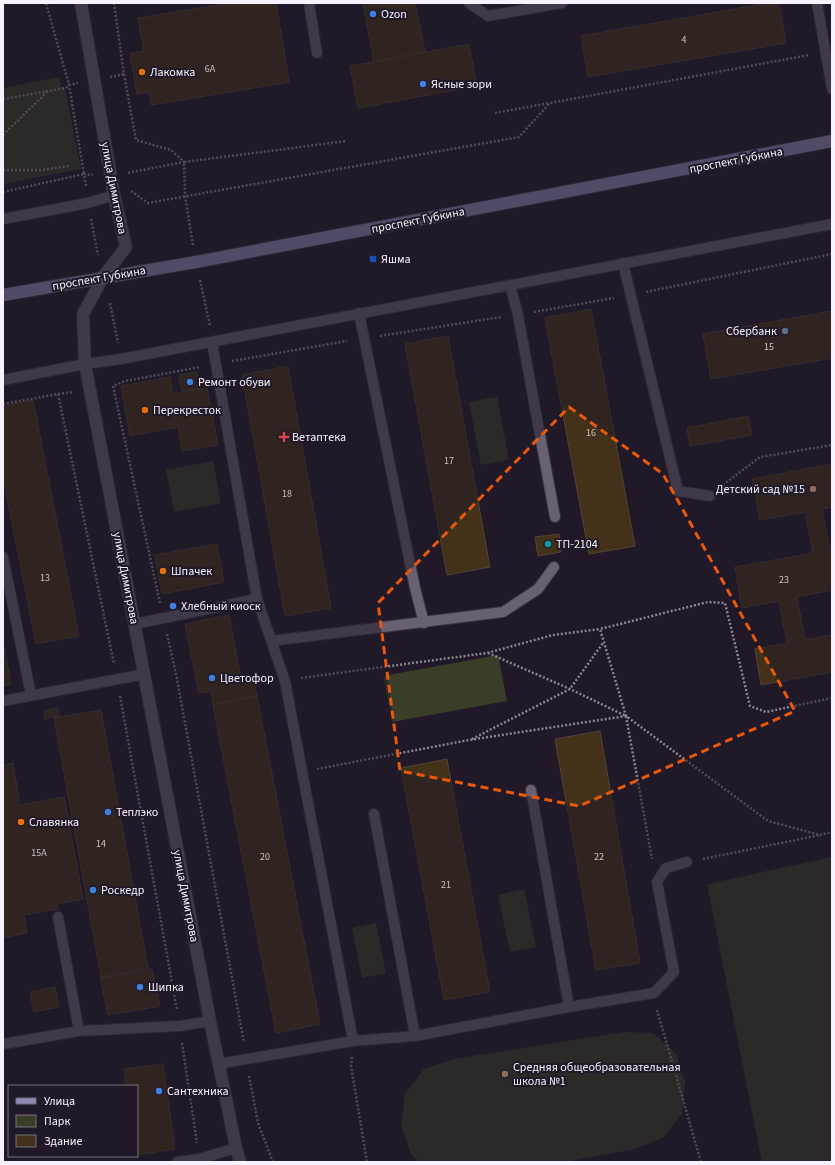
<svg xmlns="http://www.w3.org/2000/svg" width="835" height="1165" viewBox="0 0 835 1165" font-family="'Source Sans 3',sans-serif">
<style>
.green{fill:#3a3e28}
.building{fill:#44311a;stroke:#524536}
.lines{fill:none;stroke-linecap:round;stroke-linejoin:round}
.service-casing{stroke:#3a343f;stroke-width:12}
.secondary-casing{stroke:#3a343f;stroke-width:14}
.primary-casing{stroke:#3a343f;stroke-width:14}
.path{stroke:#8c8592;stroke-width:2.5;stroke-dasharray:2 2;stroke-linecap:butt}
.service{stroke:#696072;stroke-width:10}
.secondary{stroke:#696072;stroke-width:12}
.primary{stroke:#8f88b5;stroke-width:12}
.marked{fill:none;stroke:#e8590c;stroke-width:3;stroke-dasharray:8 5;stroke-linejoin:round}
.shop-dot{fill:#3f7fe0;stroke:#211928;stroke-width:1.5}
.food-dot{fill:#e8710a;stroke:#211928;stroke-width:1.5}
.transit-dot{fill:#1a4fb4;stroke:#211928;stroke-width:1.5}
.service-dot{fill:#5c6f8a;stroke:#211928;stroke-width:1.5}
.health-dot{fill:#e0444e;stroke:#211928;stroke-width:1.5}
.education-dot{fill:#8d6e63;stroke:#211928;stroke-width:1.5}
.culture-dot{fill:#0f9aa8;stroke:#211928;stroke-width:1.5}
.labels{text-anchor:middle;stroke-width:4;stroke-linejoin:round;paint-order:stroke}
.number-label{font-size:10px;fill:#cac2c4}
.poi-label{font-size:12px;fill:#f7f2fd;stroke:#211928;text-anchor:start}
.street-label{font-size:12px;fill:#f7f2fd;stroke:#211928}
</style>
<rect width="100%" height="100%" fill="#211928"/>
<path class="green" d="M59,77L62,89H65L81,169L3,184V88Z
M497,397L509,460L481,465L469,402Z
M213,461L221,503L174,512L166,470Z
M498,655L507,701L392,722L383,676Z
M832,857V1162H762L707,884Z
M524,889L536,947L510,952L498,895Z
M376,923L386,973L362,978L352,928Z
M624,1032L653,1033L676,1053L685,1082L682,1114L663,1138L635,1149L564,1162H419L411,1154L401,1125L405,1094L424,1069L454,1059Z"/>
<path class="building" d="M218,3H276L289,82L151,105L149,92L137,94L130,54L144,51L138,18L218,5Z
M363,3H415L425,52L374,62Z
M768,3H779L786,43L588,77L581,36Z
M469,44L477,86L358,108L350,66Z
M591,309L635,546L589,554L545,318Z
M832,311V358L711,379L703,334Z
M448,336L490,567L447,575L405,344Z
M288,366L331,608L285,616L242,375Z
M197,372L200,388L182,391L179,375Z
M170,377L173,394L207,388L218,445L182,451L178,427L130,436L121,386Z
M33,400L79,636L36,644L3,478V406Z
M748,416L752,435L690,446L687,428Z
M832,464V507L822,509L830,550H832V590L797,597L805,640L832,635V672L761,685L755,649L787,643L779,601L742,608L735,567L813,553L805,512L760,520L752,479Z
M559,534L561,552L538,556L535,537Z
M217,544L224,582L162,594L155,555Z
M229,615L242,684L254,681L257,696L213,705L211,691L199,693L185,624Z
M3,641L11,684L3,686Z
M257,696L320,1024L276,1033L213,705Z
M58,708L59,716L45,719L44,711Z
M101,710L148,968L101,977L54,718Z
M600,731L640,963L596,970L555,739Z
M447,759L490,992L444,1000L401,768Z
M13,763L20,805L64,797L83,899L57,904L58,909L24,915L27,933L3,938V765Z
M152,969L160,1006L108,1015L100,978Z
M55,987L59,1007L34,1012L30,992Z
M163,1064L175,1149L137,1155V1086H126L124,1069Z"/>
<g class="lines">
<defs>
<path id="service" d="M309,3L317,53
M469,3L488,16L562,3
M817,3L832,89
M3,219L88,203L114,195
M623,263L678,491L710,496
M510,285L518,315L555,517
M359,313L415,588L424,623
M212,342L257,599L285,681L353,1041
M3,380L85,364L121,359L832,224
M3,557L31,695
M135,624L257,599
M271,641L503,612L538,589L554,567
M3,701L145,674
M531,790L569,1007
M374,814L415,1036
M58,917L79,1031
M3,1044L79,1031L180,1026L210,1021
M218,1064L353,1041L415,1036L569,1007L654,993L674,972L657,882L666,868L687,862
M177,1162L199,1159L236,1148"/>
<path id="secondary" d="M81,3L114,195L126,247L103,277L83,314L85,364L210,1021L236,1148L240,1162"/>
<path id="primary" d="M3,295L196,262L832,141"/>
</defs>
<use href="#service" class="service-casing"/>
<use href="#secondary" class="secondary-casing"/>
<use href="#primary" class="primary-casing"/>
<path class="path" d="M114,3L124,74L136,140L171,150L184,162L127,173
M110,77L124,74
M3,99L66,88L69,85L78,83
M495,113L550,103
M3,135L47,92
M3,170H41L69,166
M86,186L84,174L93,175
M131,191L148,203L519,137L550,103L809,55
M3,192L84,174L69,85L46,3
M91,219L98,255
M193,245L185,196L184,162L347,141
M200,280L210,326
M646,292L832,254
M110,303L118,343
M534,312L614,298
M380,336L501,317
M232,361L347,341
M58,394L74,392
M3,404L58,394L114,664
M723,485L760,457L832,445
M160,603L113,386L125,381L200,367
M167,634L176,674L244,1043
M488,653L570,689L626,716
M301,678L487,653L553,635L600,629
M120,696L177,1010
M832,698L766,712L750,706L725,603L708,602L600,629L626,716L768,821L820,835L832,832
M626,716L652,859
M472,739L570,689L603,643
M317,769L469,740L626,716
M703,859L820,835
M657,1010L701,1162
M182,1043L197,1143
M352,1057L351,1066L367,1162
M249,1076L258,1123L273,1162"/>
<use href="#service" class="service"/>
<use href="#secondary" class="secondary"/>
<use href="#primary" class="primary"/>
</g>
<path d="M0 0H835V1165H0ZM569,407L663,474L795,711L579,806L400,771L378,603Z" fill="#211928" fill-opacity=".55" fill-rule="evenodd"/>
<path class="marked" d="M569,407L663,474L795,711L579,806L400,771L378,603Z"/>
<g class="shop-dot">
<circle cx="373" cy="14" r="4"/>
<circle cx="423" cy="84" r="4"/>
<circle cx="190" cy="382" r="4"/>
<circle cx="173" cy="606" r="4"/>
<circle cx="212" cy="678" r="4"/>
<circle cx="108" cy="812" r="4"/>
<circle cx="93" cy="890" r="4"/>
<circle cx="140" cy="987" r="4"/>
<circle cx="159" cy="1091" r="4"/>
</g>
<g class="food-dot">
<circle cx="142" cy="72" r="4"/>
<circle cx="145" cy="410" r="4"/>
<circle cx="163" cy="571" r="4"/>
<circle cx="21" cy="822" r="4"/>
</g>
<rect class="transit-dot" x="369" y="255" width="8" height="8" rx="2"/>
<circle class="service-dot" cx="785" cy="331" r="4"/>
<path class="health-dot" d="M282 431h4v4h4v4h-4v4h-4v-4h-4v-4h4z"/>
<g class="education-dot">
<circle cx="813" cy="489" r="4"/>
<circle cx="505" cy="1074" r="4"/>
</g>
<circle class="culture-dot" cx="548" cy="544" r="4"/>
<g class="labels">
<g class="number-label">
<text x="684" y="43">4</text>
<text x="210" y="72">6А</text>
<text x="769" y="350">15</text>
<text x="591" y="436">16</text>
<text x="449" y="464">17</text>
<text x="287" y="497">18</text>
<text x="45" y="581">13</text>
<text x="784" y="583">23</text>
<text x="101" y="847">14</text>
<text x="39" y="856">15А</text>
<text x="265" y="860">20</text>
<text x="599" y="860">22</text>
<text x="446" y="888">21</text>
</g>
<g class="poi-label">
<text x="381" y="18">Ozon</text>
<text x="150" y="76">Лакомка</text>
<text x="431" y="88">Ясные зори</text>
<text x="381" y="263">Яшма</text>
<text x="777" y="335" text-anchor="end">Сбербанк</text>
<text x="198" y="386">Ремонт обуви</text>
<text x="153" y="414">Перекресток</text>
<text x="292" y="441">Ветаптека</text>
<text x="805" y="493" text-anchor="end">Детский сад №15</text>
<text x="556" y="548">ТП-2104</text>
<text x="171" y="575">Шпачек</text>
<text x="181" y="610">Хлебный киоск</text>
<text x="220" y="682">Цветофор</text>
<text x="116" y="816">Теплэко</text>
<text x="29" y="826">Славянка</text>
<text x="101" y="894">Роскедр</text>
<text x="148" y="991">Шипка</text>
<text x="513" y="1071">Средняя общеобразовательная<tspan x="513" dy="14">школа №1</tspan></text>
<text x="167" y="1095">Сантехника</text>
</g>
<g class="street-label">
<text transform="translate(736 160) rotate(-11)" y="4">проспект Губкина</text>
<text transform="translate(114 188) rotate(79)" y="4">улица Димитрова</text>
<text transform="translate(418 220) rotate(-11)" y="4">проспект Губкина</text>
<text transform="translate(99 278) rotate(-10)" y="4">проспект Губкина</text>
<text transform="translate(126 578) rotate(79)" y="4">улица Димитрова</text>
<text transform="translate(186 896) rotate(79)" y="4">улица Димитрова</text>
</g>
</g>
<rect width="835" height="1165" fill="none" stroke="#f7f2fd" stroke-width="8"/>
<rect x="8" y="1085" width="130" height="72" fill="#211928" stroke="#77707d"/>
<rect x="16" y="1098" width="20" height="6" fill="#8f88b5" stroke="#77707d"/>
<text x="44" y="1105" font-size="12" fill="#f7f2fd">Улица</text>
<rect x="16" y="1115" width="20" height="12" fill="#3a3e28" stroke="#77707d"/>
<text x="44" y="1125" font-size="12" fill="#f7f2fd">Парк</text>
<rect x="16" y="1135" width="20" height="12" fill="#44311a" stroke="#77707d"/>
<text x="44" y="1145" font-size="12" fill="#f7f2fd">Здание</text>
</svg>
